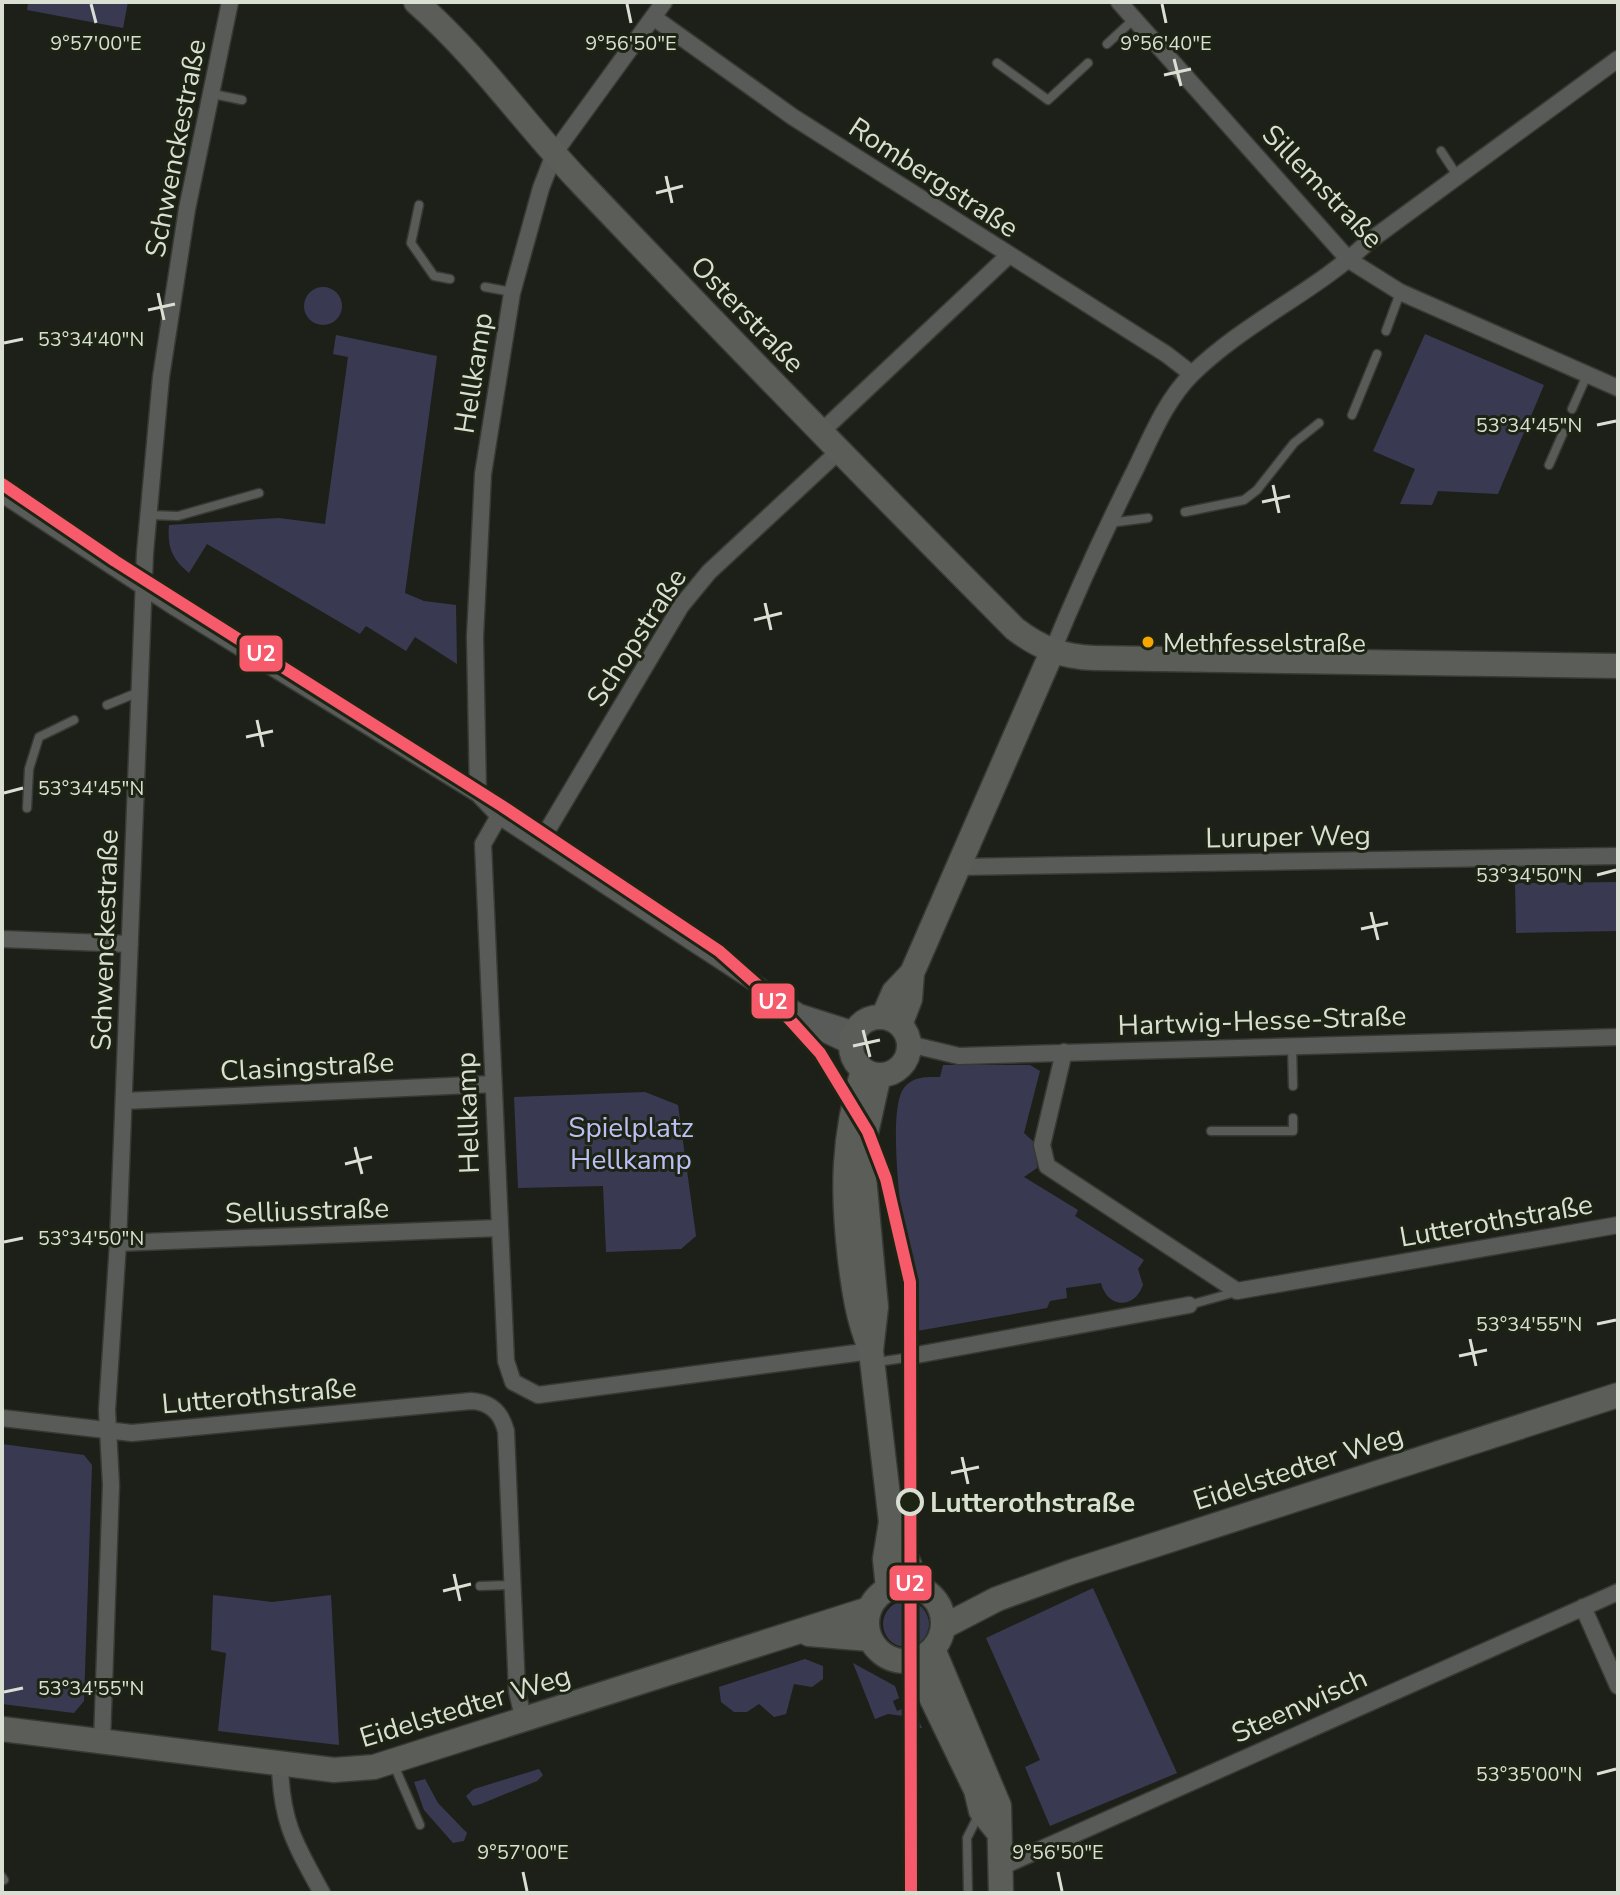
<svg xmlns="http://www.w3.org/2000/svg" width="1620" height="1895" viewBox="0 0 1620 1895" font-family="'Nunito Sans',sans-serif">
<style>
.green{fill:#393a51}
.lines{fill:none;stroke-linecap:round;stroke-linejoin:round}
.lane-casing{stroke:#373a33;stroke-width:11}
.street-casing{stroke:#373a33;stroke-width:19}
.secondary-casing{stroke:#373a33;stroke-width:27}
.lane{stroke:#595b58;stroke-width:8}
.street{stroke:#595b58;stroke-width:16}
.secondary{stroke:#5b5d59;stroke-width:24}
.metro-1-casing{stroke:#1e2414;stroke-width:18}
.metro-1{stroke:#f65a6b;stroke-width:12}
.ticks{fill:none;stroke:#dadfd4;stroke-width:3}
.bus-dot{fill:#f7a600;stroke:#1e2414;stroke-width:3}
.stop-dot{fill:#1e2414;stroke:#dadfd4;stroke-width:4}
.labels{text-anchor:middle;stroke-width:6;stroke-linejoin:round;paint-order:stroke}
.bus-label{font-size:26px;fill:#dadfd4;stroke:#1e2414;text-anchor:start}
.street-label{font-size:28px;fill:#dadfd4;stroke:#1e2414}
.park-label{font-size:28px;fill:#bbbff6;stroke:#1e2414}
.stop-label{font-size:28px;font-weight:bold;fill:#dadfd4;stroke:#1e2414;text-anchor:start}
.ticks-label{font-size:20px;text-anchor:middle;fill:#dadfd4;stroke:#1e2414;stroke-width:6;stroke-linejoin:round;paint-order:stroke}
.line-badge{stroke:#1e2414;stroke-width:3}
.badge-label{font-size:22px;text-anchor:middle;font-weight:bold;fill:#fff}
</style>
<rect width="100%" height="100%" fill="#1d2018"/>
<path class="green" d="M28,2H128L123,28L27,10Z
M304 306a19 19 0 1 1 38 0a19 19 0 1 1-38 0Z
M1425,334L1544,385L1498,494L1438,491L1432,505L1400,504L1415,469L1373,451Z
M336,335L437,356L405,593L424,601L456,605L457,664L415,637L406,651L366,626L360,634L207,544L189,573C172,559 167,547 169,525L279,518L325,524L348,357L333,354Z
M1618,882V931L1516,933L1515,883Z
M943,1065H1030L1040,1071L1024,1133L1036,1144L1037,1168L1024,1177L1078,1210L1075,1216L1144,1260L1138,1269L1143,1285C1134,1310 1107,1308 1101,1283L1066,1288L1067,1298L1050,1301L1047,1308L917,1331C911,1285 884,1127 902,1091C911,1076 925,1077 940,1077Z
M645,1092L678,1105L696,1236L681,1249L606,1252L603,1186L518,1188L514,1097Z
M2,1444L84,1455L92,1465L84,1701L74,1713L2,1704Z
M1093,1588L1177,1773L1050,1826L1025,1767L1040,1760L986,1638Z
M213,1595L272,1602L331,1595L339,1745L218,1731L226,1653L211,1650Z
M883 1624a23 23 0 1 1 46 0a23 23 0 1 1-46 0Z
M805,1659L823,1666V1679L812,1687L794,1684L786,1714L774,1717L759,1704L747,1712H734L721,1702L719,1687Z
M853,1663L895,1686L899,1698L893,1701L897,1711L912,1705L922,1728H911V1717L888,1714L875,1719Z
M539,1769L543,1775L537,1781L481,1804L473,1806L466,1796L474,1789Z
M425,1779L438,1803L467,1833L464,1841L453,1843L424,1810L414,1782Z"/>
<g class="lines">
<defs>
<path id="lane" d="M1107,44L1134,19
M997,63L1048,100L1088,63
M213,94L242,100
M1441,151L1458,177
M419,205L411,243L434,276L450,279
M485,287L512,292
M1386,331L1400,293
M1572,409L1587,375
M1352,415L1377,354
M1549,465L1563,433
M1185,512L1244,500L1257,490L1294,443L1319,423
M148,515L178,516L259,493
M1109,523L1148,518
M107,705L139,692
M27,808L29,769L39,737L74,720
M1292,1046L1293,1086
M1211,1131H1293V1118
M1189,1305L1236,1292
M877,1362L911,1357
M480,1586L512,1585
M393,1763L420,1825
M2,1877L4,1880
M968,1893L967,1838L978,1816"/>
<path id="street" d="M1119,2L1349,260L1400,292L1618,388
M653,17L793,117L1166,354L1192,374
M820,433L1008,256
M2,494L176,608L478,794L499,816L799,1012L816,1030L850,1046
M1052,652C1078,589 1106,528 1136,468C1152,435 1166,400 1192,374C1245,322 1315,292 1368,242L1618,59
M478,794L475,637L483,474L512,293L541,188L555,152L664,2
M499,816L483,844L506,1361L513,1382L538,1395L871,1351
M541,841L681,606L709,572L838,452
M958,867L1618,856
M2,939L130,944
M799,1012L855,1030
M909,1044L959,1056L1618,1037
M1064,1052L1042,1145L1047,1166L1237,1291L1618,1225
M124,1101L492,1084
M118,1243L498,1228
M911,1356L1189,1305
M2,1418L132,1433L471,1401C490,1402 501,1412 506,1431L517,1691L524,1722
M1583,1607L1618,1686
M102,1741L111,1485L107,1410L118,1243L145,553L161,377L187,209L230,2
M280,1764C281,1822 295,1844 322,1893
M1001,1867L1618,1592"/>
<path id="secondary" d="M416,2C482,60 524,124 583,185C726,335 870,483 1015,629C1040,648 1063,657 1094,658L1618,666
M851 1046a29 29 0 1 1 58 0a29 29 0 1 1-58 0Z
M883,1017L894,992L912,973
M900,1025L910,999L912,973L1052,652
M863,1070C843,1138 842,1189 850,1259C854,1291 858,1319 870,1348
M879,1075L864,1142L863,1166L876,1307L871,1351L891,1522L919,1587
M867 1623a38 38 0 1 1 76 0a38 38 0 1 1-76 0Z
M888,1589L885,1559L891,1522
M943,1627L997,1599L1071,1572L1618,1395
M809,1634L870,1639
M933,1649L999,1806L1001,1893
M913,1660L976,1790L981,1811L999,1833
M2,1729L334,1770L374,1767L869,1609"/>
</defs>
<use href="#lane" class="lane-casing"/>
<use href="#street" class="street-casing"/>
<use href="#secondary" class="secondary-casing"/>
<use href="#lane" class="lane"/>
<use href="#street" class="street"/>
<use href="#secondary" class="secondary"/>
<defs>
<path id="metro-1" d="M2,484L115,561L502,806L719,951L763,990L820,1053L868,1132L886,1179L910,1282L911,1893"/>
</defs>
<use href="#metro-1" class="metro-1-casing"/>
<use href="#metro-1" class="metro-1"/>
</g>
<path class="ticks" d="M91,4L96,23M627,4L631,23M1162,4L1166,23M1174,59L1181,86M1164,75L1191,69M666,176L672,203M656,193L683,186M158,293L164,320M148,310L175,304M4,343L23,339M1597,425L1616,421M1273,485L1279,513M1262,502L1290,496M765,603L771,630M754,620L782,613M257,720L263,747M246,737L273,731M4,793L23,788M1597,875L1616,870M1371,912L1378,940M1361,929L1388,923M863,1030L870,1057M853,1046L880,1040M355,1147L362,1174M345,1164L372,1157M4,1242L23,1238M1597,1324L1616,1320M1470,1339L1476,1366M1459,1356L1487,1350M962,1457L968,1484M951,1473L979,1467M454,1574L460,1601M443,1591L471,1584M4,1692L23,1688M1597,1774L1616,1769M523,1872L527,1891M1058,1872L1062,1891"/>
<circle class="bus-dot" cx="1148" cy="642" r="7"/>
<circle class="stop-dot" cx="910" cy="1502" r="12"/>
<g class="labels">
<g class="bus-label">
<text x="1163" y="652">Methfesselstraße</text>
</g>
<g class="street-label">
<text transform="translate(175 148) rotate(-79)" y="10">Schwenckestraße</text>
<text transform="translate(934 177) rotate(33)" y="10">Rombergstraße</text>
<text transform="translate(1323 186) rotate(46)" y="10">Sillemstraße</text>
<text transform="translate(748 314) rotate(46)" y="10">Osterstraße</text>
<text transform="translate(473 373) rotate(-81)" y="10">Hellkamp</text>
<text transform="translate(636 637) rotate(-57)" y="10">Schopstraße</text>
<text transform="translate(1288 836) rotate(-1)" y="10">Luruper Weg</text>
<text transform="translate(104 940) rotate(-88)" y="10">Schwenckestraße</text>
<text transform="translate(1262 1020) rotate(-2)" y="10">Hartwig-Hesse-Straße</text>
<text transform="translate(307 1066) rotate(-3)" y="10">Clasingstraße</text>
<text transform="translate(467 1113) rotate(-92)" y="10">Hellkamp</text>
<text transform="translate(307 1210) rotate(-2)" y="10">Selliusstraße</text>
<text transform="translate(1496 1220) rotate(-10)" y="10">Lutterothstraße</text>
<text transform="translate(259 1395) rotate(-5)" y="10">Lutterothstraße</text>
<text transform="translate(1298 1467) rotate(-18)" y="10">Eidelstedter Weg</text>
<text transform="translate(1299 1705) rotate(-24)" y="10">Steenwisch</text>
<text transform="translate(465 1706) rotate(-17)" y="10">Eidelstedter Weg</text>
</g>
<g class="park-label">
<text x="631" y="1137">Spielplatz<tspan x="631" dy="32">Hellkamp</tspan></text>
</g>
<g class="stop-label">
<text x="930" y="1512">Lutterothstraße</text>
</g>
</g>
<g class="ticks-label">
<text x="96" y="50">9°57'00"E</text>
<text x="631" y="50">9°56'50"E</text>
<text x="1166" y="50">9°56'40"E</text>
<text x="91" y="346">53°34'40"N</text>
<text x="1529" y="432">53°34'45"N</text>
<text x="91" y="795">53°34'45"N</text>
<text x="1529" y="882">53°34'50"N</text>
<text x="91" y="1245">53°34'50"N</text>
<text x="1529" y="1331">53°34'55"N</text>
<text x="91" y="1695">53°34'55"N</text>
<text x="1529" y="1781">53°35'00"N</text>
<text x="523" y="1859">9°57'00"E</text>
<text x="1058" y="1859">9°56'50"E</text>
</g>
<g class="line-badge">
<rect x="238" y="634" width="46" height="39" rx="8" fill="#f65a6b"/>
<rect x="750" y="982" width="46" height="38" rx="8" fill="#f65a6b"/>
<rect x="888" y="1564" width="45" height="38" rx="8" fill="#f65a6b"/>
</g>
<g class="badge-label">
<text x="261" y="661">U2</text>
<text x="773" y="1009">U2</text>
<text x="910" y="1591">U2</text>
</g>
<rect width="1620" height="1895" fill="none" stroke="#dadfd4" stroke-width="8"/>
</svg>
